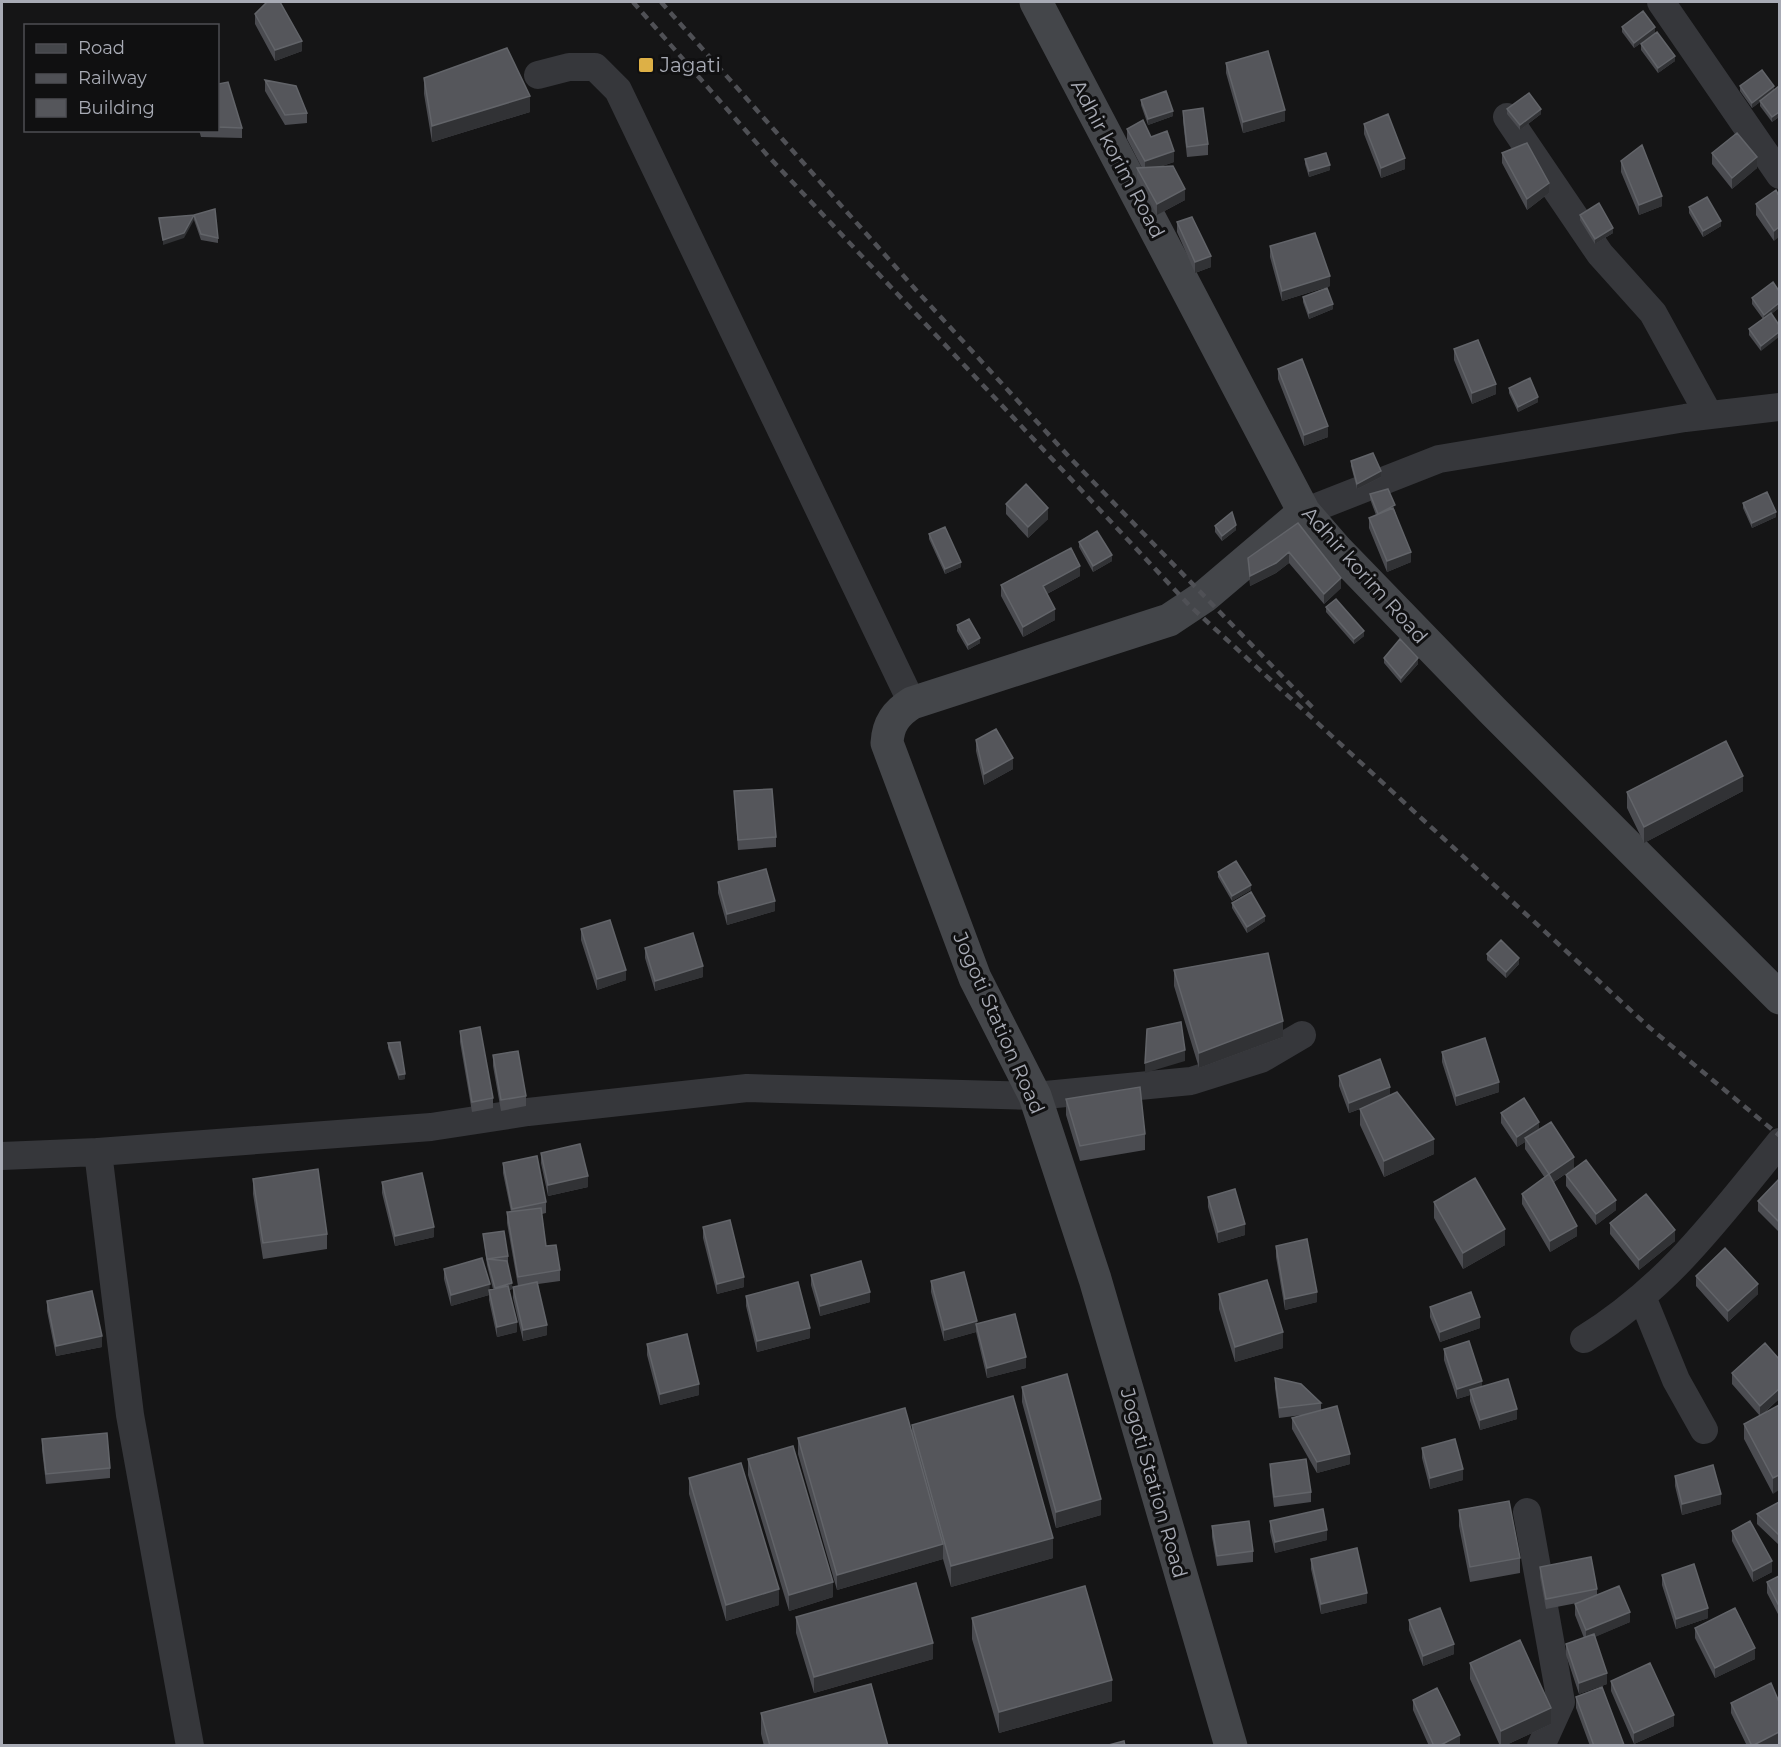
<svg xmlns="http://www.w3.org/2000/svg" width="1781" height="1747" viewBox="0 0 1781 1747" font-family="Montserrat,sans-serif">
<style>
.lines{fill:none;stroke-linecap:round;stroke-linejoin:round}
.street{stroke:#36373b;stroke-width:28}
.secondary{stroke:#44464a;stroke-width:33}
.rail{stroke:#4f5055;stroke-width:4.5;stroke-dasharray:8 6;stroke-linecap:butt}
.wall{fill:#4b4c51}
.shaded-wall{fill:#313235}
.building{fill:#55565b;stroke:#626469;stroke-width:1.5}
.poi-dot{fill:#ddb046;stroke:#101011;stroke-width:2}
.labels{text-anchor:middle;stroke-width:6;stroke-linejoin:round;paint-order:stroke}
.poi-label{font-size:20px;fill:#a8abb5;stroke:#101011;text-anchor:start}
.street-label{font-size:20px;fill:#a8abb5;stroke:#101011}
</style>
<rect width="100%" height="100%" fill="#151516"/>
<g class="lines">
<path class="street" d="M1661,2L1780,175
M538,75L569,67H595L618,90L912,703
M1507,117L1600,254L1653,313L1709,415
M1304,512L1439,459L1685,418L1780,407
M98,1152L130,1415L190,1746
M2,1156L98,1152L431,1127L528,1112L747,1088L1035,1096L1191,1081L1261,1059L1302,1035
M1643,1299L1676,1380L1704,1430
M1584,1339C1669,1286 1718,1218 1780,1142
M1527,1512L1561,1702L1541,1746"/>
<path class="secondary" d="M1036,2L1304,512L1337,550L1493,711L1780,998
M1231,1746L1095,1279L1035,1096L975,978L887,743C888,724 896,713 912,703L1169,620L1205,596L1304,512"/>
<path class="rail" d="M633,2L768,156L1189,605L1650,1028L1780,1136
M661,2L916,290L1072,460L1315,710"/>
</g>
<path class="wall" d="M255,14L302,51L275,61L255,24Z
M1622,27L1655,33L1634,48L1622,32Z
M1641,44L1675,61L1658,73L1641,50Z
M1226,63L1285,121L1243,133L1226,73Z
M424,78L530,112L432,142L424,94Z
M265,80L307,113V123L285,125L265,91Z
M218,84L242,128V138L201,137L199,130H218Z
M1740,86L1774,90L1779,86V117L1772,122L1760,106V102L1752,108L1740,91Z
M1141,100L1173,116L1148,125L1141,105Z
M1507,109L1541,114L1520,130L1507,114Z
M1183,111L1208,144V155L1187,157L1183,121Z
M1364,124L1405,169L1381,178L1364,134Z
M1127,129L1151,137L1174,162L1159,167L1185,200L1157,215L1137,178V168H1142L1127,139Z
M1502,153L1549,193L1527,210L1502,163Z
M1712,153L1757,168L1732,189L1712,164Z
M1305,159L1330,170L1309,177L1305,164Z
M1621,161L1662,206L1639,215L1621,172Z
M1779,196L1774,241L1756,215V204Z
M1689,207L1721,226L1703,237L1689,213Z
M194,215L218,238V243L201,240L194,220Z
M1580,215L1613,233L1595,244L1580,220Z
M1177,222L1211,267L1195,273L1177,232Z
M1270,246L1330,286L1282,301L1270,257Z
M1303,297L1333,309L1309,319L1303,302Z
M1752,298L1779,308L1771,314L1761,351L1749,335V329L1763,319L1752,304Z
M1454,349L1496,394L1472,404L1454,360Z
M1278,369L1328,437L1304,446L1278,379Z
M1509,388L1538,402L1518,412L1509,393Z
M1351,461L1381,477L1357,489L1351,466Z
M1370,494L1395,510V511L1411,562L1387,572L1369,528V518L1376,515L1370,499Z
M1743,503L1776,517L1752,528L1743,508Z
M1006,504L1048,519L1028,538L1006,514Z
M1298,523L1341,588L1324,604L1289,563L1276,573L1250,586L1248,558Z
M1215,526L1236,530L1222,541L1215,532Z
M929,534L961,567L945,574L929,539Z
M1079,542L1112,561L1093,572L1079,547Z
M1080,576L1047,594L1055,620L1023,637L1001,596V585Z
M1326,607L1364,636L1354,644L1326,612Z
M957,625L980,643L968,650L957,631Z
M1384,658L1418,664L1401,683L1384,663Z
M976,740L1013,769L984,785L976,751Z
M734,791L776,837V847L738,850Z
M1743,791L1644,843L1627,808V792Z
M1218,872L1251,890L1232,901L1218,877Z
M718,882L775,911L727,925L718,893Z
M1232,903L1265,921L1247,933L1232,908Z
M581,929L626,980L597,990L581,940Z
M645,948L703,977L655,991L645,958Z
M1487,954L1519,964L1506,978L1487,960Z
M1174,970L1283,1037L1199,1068L1174,986Z
M460,1031L493,1098V1108L472,1112L460,1042Z
M388,1043L405,1079L399,1080L388,1048Z
M1442,1052L1499,1092L1456,1106L1442,1062Z
M493,1055L526,1096V1106L501,1111L493,1066Z
M1339,1076L1390,1095L1434,1154L1384,1177L1360,1125V1109L1349,1113L1339,1086Z
M1066,1099L1145,1134V1150L1080,1161L1066,1115Z
M1501,1113L1539,1129L1574,1168L1554,1182L1577,1236L1550,1252L1522,1204V1194L1545,1178L1525,1149V1142L1517,1147L1501,1123Z
M541,1153L588,1187L548,1196L541,1163Z
M503,1163L546,1202V1213L542,1214L546,1246L560,1270V1281L538,1284L547,1335L523,1341L513,1298V1287L518,1286L507,1223V1212H511L503,1173Z
M1566,1175L1616,1210L1596,1225L1566,1186Z
M253,1179L327,1234V1249L263,1259L253,1194Z
M1779,1179V1232L1758,1211V1201Z
M382,1182L434,1237L395,1246L382,1193Z
M1208,1197L1245,1235L1218,1243L1208,1207Z
M1434,1202L1505,1245L1463,1269L1434,1218Z
M1610,1223L1675,1241L1639,1270L1610,1234Z
M703,1227L744,1287L717,1294L703,1238Z
M483,1234L508,1256V1261L507,1262L512,1289L509,1290L517,1332L497,1337L489,1300V1295L451,1306L444,1279V1269L490,1290L493,1289L487,1265Z
M1276,1246L1317,1302L1285,1310L1276,1257Z
M811,1275L870,1302L820,1316L811,1285Z
M1696,1276L1758,1294L1728,1322L1696,1286Z
M931,1281L977,1324L1026,1368L987,1378L976,1332L944,1341L931,1292Z
M1219,1294L1283,1348L1235,1362L1219,1309Z
M746,1296L810,1338L757,1352L746,1306Z
M47,1301L102,1347L56,1356L47,1311Z
M1430,1307L1480,1328L1440,1342L1430,1317Z
M647,1344L699,1395L660,1405L647,1355Z
M1444,1349L1482,1387L1517,1419L1480,1430L1470,1401V1395L1457,1399L1444,1360Z
M1732,1373L1779,1399L1763,1414L1779,1405L1773,1494L1744,1439V1424L1760,1416L1732,1384Z
M1275,1378L1321,1403V1410L1350,1464L1317,1473L1292,1429V1418L1302,1415L1279,1418L1275,1388Z
M1022,1387L1101,1515L1056,1528L1022,1402Z
M912,1425L1053,1558L951,1587L943,1559L837,1590L798,1454V1438L912,1433Z
M42,1439L110,1468V1478L46,1484L42,1450Z
M1422,1448L1463,1480L1430,1489L1422,1458Z
M748,1459L833,1597L789,1611L748,1475Z
M1270,1464L1311,1492V1502L1274,1507L1270,1475Z
M1675,1476L1721,1504L1682,1515L1675,1486Z
M689,1478L779,1605L726,1621L689,1494Z
M1779,1502V1545L1757,1524V1514Z
M1459,1510L1520,1558V1573L1470,1582L1459,1526Z
M1270,1521L1327,1540L1275,1553L1270,1532Z
M1212,1526L1253,1551V1562L1217,1566L1212,1537Z
M1732,1531L1772,1572L1753,1582L1732,1541Z
M1311,1559L1367,1603L1321,1614L1311,1569Z
M1540,1567L1597,1589V1595L1630,1622L1594,1637L1607,1684L1579,1694L1566,1655V1644L1584,1638L1575,1615V1604L1577,1603L1546,1609L1540,1577Z
M1662,1575L1708,1618L1676,1629L1662,1585Z
M1779,1576V1616L1767,1593V1582Z
M796,1617L933,1659L814,1693L796,1633Z
M972,1618L1112,1701L999,1733L972,1639Z
M1409,1620L1454,1654L1423,1666L1409,1630Z
M1695,1628L1755,1659L1715,1678L1695,1638Z
M1470,1663L1551,1724L1504,1746H1500L1470,1679Z
M1611,1681L1674,1726L1634,1744L1611,1691Z
M1576,1697L1624,1746H1590L1576,1708Z
M1413,1700L1460,1746H1429L1413,1710Z
M1779,1702V1743L1774,1746H1747L1731,1713V1703Z
M761,1713L888,1746H764L761,1734Z"/>
<path class="shaded-wall" d="M1655,27V33L1634,48V43Z
M302,41V51L275,61V50Z
M1675,56V61L1658,73V68Z
M1774,86V92L1760,101V102L1752,108V103Z
M530,96V112L432,142V126Z
M1541,109V114L1520,130V125Z
M1285,110V121L1243,133V122Z
M1173,111V116L1148,125V119Z
M1779,112V117L1772,122V117Z
M1174,151V162L1145,172V161Z
M1757,157V168L1732,189V178Z
M1405,158V169L1381,178V168Z
M1330,165V170L1309,177V171Z
M1549,183V193L1527,210V199Z
M1185,189V200L1157,215V204Z
M1662,196V206L1639,215V205Z
M194,215V220L184,238L163,245V240Z
M1721,221V226L1703,237V231Z
M1779,227V237L1774,241V231Z
M1613,228V233L1595,244V239Z
M1211,256V267L1195,273V262Z
M1330,276V286L1282,301V291Z
M1779,303V308L1764,320V315Z
M1333,304V309L1309,319V313Z
M1779,332V337L1761,351V346Z
M1496,384V394L1472,404V393Z
M1538,397V402L1518,412V407Z
M1328,426V437L1304,446V435Z
M1381,471V477L1357,489V484Z
M1048,508V519L1028,538V527Z
M1776,512V517L1752,528V523Z
M1236,525V530L1222,541V536Z
M1289,552V563L1276,573L1250,586V576Z
M1411,552V562L1387,572V561Z
M1112,555V561L1093,572V566Z
M961,562V567L945,574V569Z
M1080,566V576L1043,596V586Z
M1341,578V588L1324,604V594Z
M1055,609V620L1023,637V627Z
M1364,631V636L1354,644V639Z
M980,638V643L968,650V645Z
M1418,658V664L1401,683V678Z
M1013,758V769L984,785V774Z
M1743,776V791L1644,843V827Z
M1251,885V890L1232,901V896Z
M775,901V911L727,925V914Z
M1265,916V921L1247,933V927Z
M1519,958V964L1506,978V972Z
M703,966V977L655,991V981Z
M626,970V980L597,990V979Z
M1283,1021V1037L1199,1068V1053Z
M1185,1050V1061L1145,1073V1063Z
M405,1074V1079L399,1080V1075Z
M1499,1082V1092L1456,1106V1096Z
M1390,1087V1097L1349,1113V1103Z
M1539,1122V1132L1525,1138V1142L1517,1147V1137Z
M1434,1139V1154L1384,1177V1161Z
M1574,1157V1168L1549,1185V1174Z
M588,1176V1187L548,1196V1185Z
M1616,1200V1210L1596,1225V1214Z
M1245,1224V1235L1218,1243V1232Z
M1577,1226V1236L1550,1252V1241Z
M434,1227V1237L395,1246V1236Z
M1505,1229V1245L1463,1269V1253Z
M1675,1230V1241L1639,1270V1260Z
M744,1277V1287L717,1294V1284Z
M512,1283V1289L495,1293V1288Z
M490,1284L489,1295L451,1306V1295Z
M1758,1284V1294L1728,1322V1311Z
M870,1292V1302L820,1316V1306Z
M1317,1292V1302L1285,1310V1299Z
M1480,1317V1328L1440,1342V1332Z
M977,1321V1329L976,1324V1332L944,1341V1330Z
M517,1322V1332L497,1337V1327Z
M547,1325V1335L523,1341V1330Z
M810,1328V1338L757,1352V1341Z
M1283,1332V1348L1235,1362V1347Z
M102,1336V1347L56,1356V1346Z
M1026,1357V1368L987,1378V1368Z
M1482,1381V1391L1470,1390V1395L1457,1399V1389Z
M699,1384V1395L660,1405V1394Z
M1779,1389V1399L1760,1416V1406Z
M1517,1409V1419L1480,1430V1420Z
M1350,1454V1464L1317,1473V1462Z
M1463,1469V1480L1430,1489V1478Z
M1779,1475V1490L1773,1494V1478Z
M1721,1494V1504L1682,1515V1504Z
M1101,1499V1515L1056,1528V1512Z
M1327,1530V1540L1275,1553V1542Z
M1053,1538V1558L951,1587V1566Z
M943,1544V1559L837,1590V1575Z
M1772,1561V1572L1753,1582V1571Z
M833,1582V1597L789,1611V1595Z
M779,1589V1605L726,1621V1605Z
M1367,1593V1603L1321,1614V1604Z
M1708,1608V1618L1676,1629V1619Z
M1630,1612V1622L1586,1641V1630Z
M933,1643V1659L814,1693V1677Z
M1454,1644V1654L1423,1666V1656Z
M1755,1648V1659L1715,1678V1668Z
M1607,1673V1684L1579,1694V1683Z
M1112,1680V1701L999,1733V1712Z
M1551,1708V1724L1504,1746H1501V1731Z
M1674,1715V1726L1634,1744V1733Z
M1779,1732V1743L1774,1746H1752Z
M1460,1735V1746H1439Z"/>
<path class="building" d="M267,2H280L302,41L275,50L255,14Z
M1643,11L1655,27L1634,43L1622,27Z
M1657,32L1675,56L1658,68L1641,44Z
M507,48L530,96L432,126L424,78Z
M1268,51L1285,110L1243,122L1226,63Z
M1762,70L1774,86L1752,103L1740,86Z
M265,80L296,86L307,113L285,115Z
M228,82L242,128L218,127V84Z
M1779,86V112L1772,117L1760,101Z
M1166,91L1173,111L1148,119L1141,100Z
M1529,93L1541,109L1520,125L1507,109Z
M1203,108L1208,144L1187,147L1183,111Z
M1388,114L1405,158L1381,168L1364,124Z
M1143,120L1151,137L1167,131L1174,151L1145,161L1127,129Z
M1737,133L1757,157L1732,178L1712,153Z
M1527,143L1549,183L1527,199L1502,153Z
M1642,145L1662,196L1639,205L1621,161Z
M1326,153L1330,165L1309,171L1305,159Z
M1173,166L1185,189L1157,204L1137,168Z
M1776,190L1779,196V227L1774,231L1756,204Z
M1707,197L1721,221L1703,231L1689,207Z
M1599,203L1613,228L1595,239L1580,215Z
M215,209L218,238L201,234L194,215Z
M194,215L184,233L163,240L159,218Z
M1192,217L1211,256L1195,262L1177,222Z
M1315,233L1330,276L1282,291L1270,246Z
M1773,282L1779,291V303L1764,315L1752,298Z
M1327,288L1333,304L1309,313L1303,297Z
M1771,313L1779,325V332L1761,346L1749,329Z
M1478,340L1496,384L1472,393L1454,349Z
M1302,359L1328,426L1304,435L1278,369Z
M1530,378L1538,397L1518,407L1509,388Z
M1373,453L1381,471L1357,484L1351,461Z
M1026,484L1048,508L1028,527L1006,504Z
M1388,489L1395,505L1378,514L1370,494Z
M1767,492L1776,512L1752,523L1743,503Z
M1393,508L1411,552L1387,561L1369,518Z
M1232,512L1236,525L1222,536L1215,526Z
M1298,523L1341,578L1324,594L1289,552L1276,563L1250,576L1248,558Z
M945,527L961,562L945,569L929,534Z
M1097,531L1112,555L1093,566L1079,542Z
M1071,548L1080,566L1043,586L1055,609L1023,627L1001,585Z
M1336,599L1364,631L1354,639L1326,607Z
M969,619L980,638L968,645L957,625Z
M1400,639L1418,658L1401,678L1384,658Z
M996,729L1013,758L984,774L976,740Z
M1726,741L1743,776L1644,827L1627,792Z
M772,789L776,837L738,840L734,791Z
M1236,861L1251,885L1232,896L1218,872Z
M766,869L775,901L727,914L718,882Z
M1251,892L1265,916L1247,927L1232,903Z
M610,920L626,970L597,979L581,929Z
M693,933L703,966L655,981L645,948Z
M1501,940L1519,958L1506,972L1487,954Z
M1268,953L1283,1021L1199,1053L1174,970Z
M1181,1022L1185,1050L1145,1063L1147,1029Z
M480,1027L493,1098L472,1102L460,1031Z
M1485,1038L1499,1082L1456,1096L1442,1052Z
M400,1042L405,1074L399,1075L388,1043Z
M518,1051L526,1096L501,1100L493,1055Z
M1380,1059L1390,1087L1349,1103L1339,1076Z
M1140,1087L1145,1134L1080,1146L1066,1099Z
M1397,1092L1434,1139L1384,1161L1360,1109Z
M1524,1098L1539,1122L1517,1137L1501,1113Z
M1551,1122L1574,1157L1549,1174L1525,1138Z
M580,1144L588,1176L548,1185L541,1153Z
M537,1156L546,1202L512,1209L503,1163Z
M1586,1160L1616,1200L1596,1214L1566,1175Z
M318,1169L327,1234L263,1243L253,1179Z
M422,1173L434,1227L395,1236L382,1182Z
M1549,1174L1577,1226L1550,1241L1522,1194Z
M1475,1178L1505,1229L1463,1253L1434,1202Z
M1779,1179V1222L1758,1201Z
M1235,1189L1245,1224L1218,1232L1208,1197Z
M1646,1194L1675,1230L1639,1260L1610,1223Z
M541,1208L546,1246L556,1245L560,1270L518,1277L507,1212Z
M730,1220L744,1277L717,1284L703,1227Z
M504,1231L508,1256L487,1259L507,1261L512,1283L495,1288L487,1259L483,1234Z
M1307,1239L1317,1292L1285,1299L1276,1246Z
M1725,1248L1758,1284L1728,1311L1696,1276Z
M482,1258L490,1284L451,1295L444,1269Z
M861,1261L870,1292L820,1306L811,1275Z
M964,1272L977,1321L944,1330L931,1281Z
M1267,1280L1283,1332L1235,1347L1219,1294Z
M537,1282L547,1325L523,1330L513,1287Z
M798,1282L810,1328L757,1341L746,1296Z
M508,1286L517,1322L497,1327L489,1290Z
M92,1291L102,1336L56,1346L47,1301Z
M1471,1292L1480,1317L1440,1332L1430,1307Z
M1015,1314L1026,1357L987,1368L976,1324Z
M687,1334L699,1384L660,1394L647,1344Z
M1469,1341L1482,1381L1457,1389L1444,1349Z
M1765,1343L1779,1359V1389L1760,1406L1732,1373Z
M1067,1374L1101,1499L1056,1512L1022,1387Z
M1275,1378L1301,1384L1321,1403L1279,1408Z
M1508,1379L1517,1409L1480,1420L1470,1390Z
M1013,1396L1053,1538L951,1566L912,1425Z
M1779,1405V1475L1773,1478L1744,1424Z
M1337,1406L1350,1454L1317,1462L1292,1418Z
M905,1408L943,1544L837,1575L798,1438Z
M107,1433L110,1468L46,1474L42,1439Z
M1455,1439L1463,1469L1430,1478L1422,1448Z
M793,1446L833,1582L789,1595L748,1459Z
M1306,1459L1311,1492L1274,1497L1270,1464Z
M741,1463L779,1589L726,1605L689,1478Z
M1713,1465L1721,1494L1682,1504L1675,1476Z
M1509,1501L1520,1558L1470,1567L1459,1510Z
M1779,1502V1535L1757,1514Z
M1323,1509L1327,1530L1275,1542L1270,1521Z
M1249,1521L1253,1551L1217,1556L1212,1526Z
M1750,1521L1772,1561L1753,1571L1732,1531Z
M1357,1548L1367,1593L1321,1604L1311,1559Z
M1591,1557L1597,1589L1546,1599L1540,1567Z
M1694,1564L1708,1608L1676,1619L1662,1575Z
M1779,1576V1606L1767,1582Z
M916,1583L933,1643L814,1677L796,1617Z
M1085,1586L1112,1680L999,1712L972,1618Z
M1619,1586L1630,1612L1586,1630L1575,1604Z
M1440,1608L1454,1644L1423,1656L1409,1620Z
M1735,1608L1755,1648L1715,1668L1695,1628Z
M1594,1634L1607,1673L1579,1683L1566,1644Z
M1520,1640L1551,1708L1501,1731L1470,1663Z
M1650,1663L1674,1715L1634,1733L1611,1681Z
M1771,1683L1779,1702V1732L1752,1746L1731,1703Z
M871,1684L888,1746H770L761,1713Z
M1602,1687L1624,1745L1622,1746H1594L1576,1697Z
M1437,1688L1460,1735L1439,1746H1434L1413,1700Z
M1124,1741L1125,1746H1105Z"/>
<rect class="poi-dot" x="638" y="57" width="16" height="16" rx="3"/>
<g class="labels">
<g class="poi-label">
<text x="660" y="72">Jagati</text>
</g>
<g class="street-label">
<text transform="translate(1118 159) rotate(62)" y="7">Adhir korim Road</text>
<text transform="translate(1365 575) rotate(48)" y="7">Adhir korim Road</text>
<text transform="translate(999 1023) rotate(66)" y="7">Jogoti Station Road</text>
<text transform="translate(1154 1483) rotate(74)" y="7">Jogoti Station Road</text>
</g>
</g>
<rect width="1781" height="1747" fill="none" stroke="#a8abb5" stroke-width="6"/>
<rect x="24" y="24" width="195" height="108" fill="#101011" stroke="#4d4e53" stroke-width="1.5"/>
<rect x="36" y="44" width="30" height="9" fill="#44464a" stroke="#4d4e53" stroke-width="1.5"/>
<text x="78" y="54" font-size="18" fill="#a8abb5">Road</text>
<rect x="36" y="74" width="30" height="9" fill="#4f5055" stroke="#4d4e53" stroke-width="1.5"/>
<text x="78" y="84" font-size="18" fill="#a8abb5">Railway</text>
<rect x="36" y="99" width="30" height="18" fill="#55565b" stroke="#4d4e53" stroke-width="1.5"/>
<text x="78" y="114" font-size="18" fill="#a8abb5">Building</text>
</svg>
